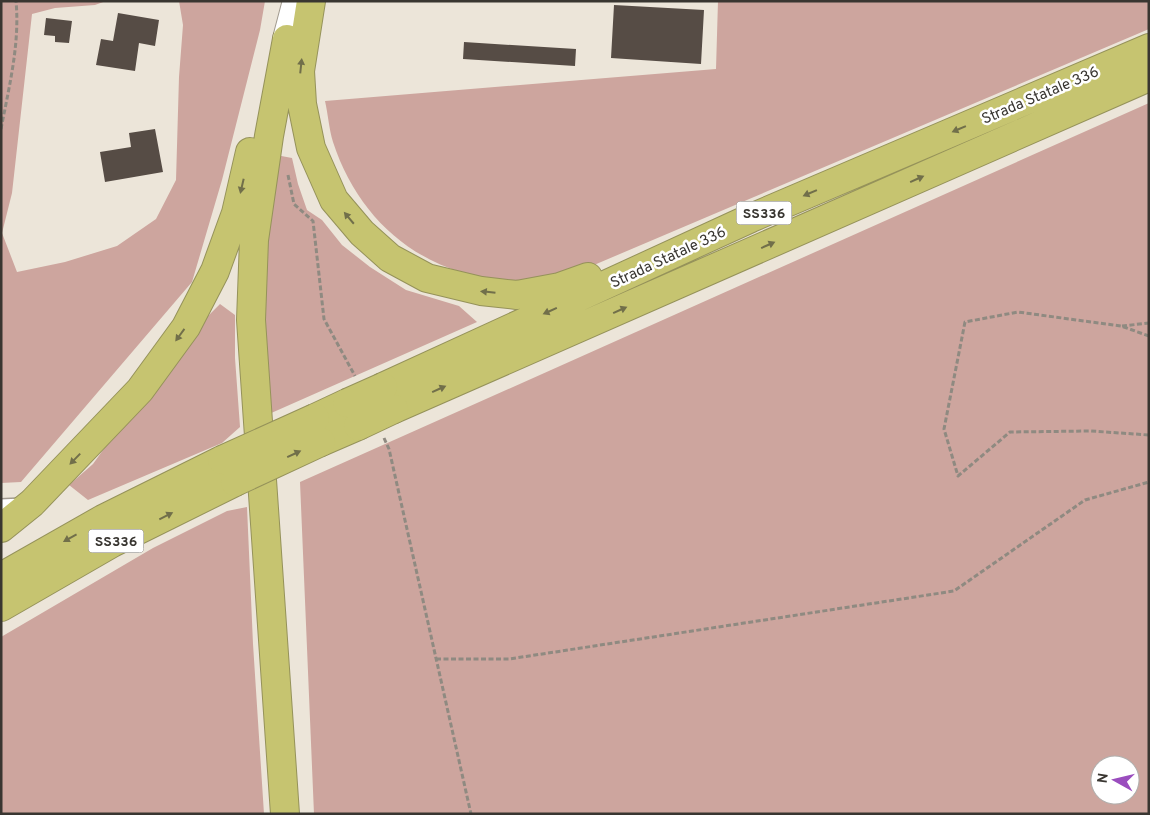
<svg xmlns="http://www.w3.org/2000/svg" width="1150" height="815" viewBox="0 0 1150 815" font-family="Overpass,sans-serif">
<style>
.forest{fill:#cda59e;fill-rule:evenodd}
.building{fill:#564c45}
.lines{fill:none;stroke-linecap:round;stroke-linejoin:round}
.lane-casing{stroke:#a29b90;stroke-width:14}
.secondary-casing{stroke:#a29b90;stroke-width:30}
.highway-casing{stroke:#95925a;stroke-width:30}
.path{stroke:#8f8a81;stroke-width:3;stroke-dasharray:5 2.5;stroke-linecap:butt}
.lane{stroke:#fff;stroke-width:11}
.secondary{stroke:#fff;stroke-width:28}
.highway{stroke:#c6c470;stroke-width:28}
.highway-bridge-casing{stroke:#95925a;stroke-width:30;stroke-linecap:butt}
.highway-bridge{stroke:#c6c470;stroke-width:28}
.oneway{fill:#716f4a}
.labels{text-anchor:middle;stroke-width:5;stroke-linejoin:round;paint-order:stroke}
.shield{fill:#fff;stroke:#74726f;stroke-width:1}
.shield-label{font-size:14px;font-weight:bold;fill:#393631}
.street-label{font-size:15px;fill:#393631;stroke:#fff}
</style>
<rect width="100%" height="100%" fill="#ece5d9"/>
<path class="forest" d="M1,1H106L95,5L55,8L32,14L12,193L2,233L17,272L65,262L117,246L156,219L176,180L179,77L183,25L179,1H265L260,30L222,180L192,282L21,482L1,483Z
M718,1H1149V29L594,265C570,272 542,281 516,280C428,279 360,225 333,142C329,129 328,114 325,101L716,69Z
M1149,103V814H314L300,482ZM1100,765H1130V795H1100Z
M276,155L292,158L298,184L307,210L322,220L342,245L370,267L406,290L459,306L477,322L269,414L264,288Z
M220,304L235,315V358L240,427L222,443L88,500L69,485L93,464L131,411L205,319Z
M247,507L253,644L264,814H1V637L153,548L227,511Z"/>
<path class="building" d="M614,5L704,10L701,64L611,58Z
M118,13L159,20L155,46L139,43L135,71L96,65L101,39L113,41Z
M46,18L72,21L69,43L55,42V36L44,35Z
M464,42L576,49L575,66L463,59Z
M155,129L163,172L105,182L100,152L131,147L129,133Z"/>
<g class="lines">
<defs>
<path id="lane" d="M1,505L22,504"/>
<path id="secondary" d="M287,39L297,1"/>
<path id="highway" d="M311,1L300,71L302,104L311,148L334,200L362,233L390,258L427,278L481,291L517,295L560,287L588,277
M383,387L751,218L1149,48
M394,409L1149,77
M315,418L347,403
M321,442L358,426
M1,528L32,503L140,390L186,327L215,271L236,213L250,152
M1,577L103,519L222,460
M1,607L112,543L235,482
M285,814L251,320L254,240L269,136L287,39"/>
</defs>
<use href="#lane" class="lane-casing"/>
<use href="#secondary" class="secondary-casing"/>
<use href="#highway" class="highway-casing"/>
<path class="path" d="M1,129C9,87 20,44 16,1
M288,175L294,204L313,221L324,319L355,376
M1122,326L1149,323
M1149,336L1121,326L1018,312L965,322L944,429L958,476L1010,432L1091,431L1149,435
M384,438L389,449L471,814
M436,659H509L954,591L1085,500L1149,482"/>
<use href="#lane" class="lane"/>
<use href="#secondary" class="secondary"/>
<use href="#highway" class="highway"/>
<defs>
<path id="highway-bridge" d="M347,403L383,387
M358,426L394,409
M222,460L315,418
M235,482L321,442"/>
</defs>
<use href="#highway-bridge" class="highway-bridge-casing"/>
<use href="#highway-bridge" class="highway-bridge"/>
</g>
<defs><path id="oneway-solid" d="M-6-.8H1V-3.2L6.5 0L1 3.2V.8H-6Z" transform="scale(1.25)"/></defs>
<g class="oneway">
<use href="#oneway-solid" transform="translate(301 66) rotate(-84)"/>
<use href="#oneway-solid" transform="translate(959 129) rotate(157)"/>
<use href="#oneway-solid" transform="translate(917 179) rotate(-24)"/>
<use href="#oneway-solid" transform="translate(242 186) rotate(103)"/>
<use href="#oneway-solid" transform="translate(810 193) rotate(157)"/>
<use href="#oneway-solid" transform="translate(349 218) rotate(-130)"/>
<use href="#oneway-solid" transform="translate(768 245) rotate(-24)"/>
<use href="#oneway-solid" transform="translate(488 292) rotate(-174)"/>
<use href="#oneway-solid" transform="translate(620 310) rotate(-24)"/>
<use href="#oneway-solid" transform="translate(550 311) rotate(156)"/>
<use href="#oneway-solid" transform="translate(180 335) rotate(126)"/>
<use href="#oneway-solid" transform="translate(439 389) rotate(-24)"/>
<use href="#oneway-solid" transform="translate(294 454) rotate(-25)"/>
<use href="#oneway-solid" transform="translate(75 459) rotate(134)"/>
<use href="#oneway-solid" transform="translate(166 516) rotate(-27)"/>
<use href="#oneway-solid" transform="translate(70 538) rotate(151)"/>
</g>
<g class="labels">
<g class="shield">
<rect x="736.5" y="201.5" width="55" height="23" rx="4"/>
<rect x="88.5" y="529.5" width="55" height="23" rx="4"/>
</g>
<g class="shield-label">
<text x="764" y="218">SS336</text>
<text x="116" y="546">SS336</text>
</g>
<g class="street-label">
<text transform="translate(1040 95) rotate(-23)" y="5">Strada Statale 336</text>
<text transform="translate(668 257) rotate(-25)" y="5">Strada Statale 336</text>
</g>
</g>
<rect width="1150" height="815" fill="none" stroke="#393631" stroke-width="5"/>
<g transform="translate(1115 780) rotate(278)"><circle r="24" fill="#ffffff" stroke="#b0afad"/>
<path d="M0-4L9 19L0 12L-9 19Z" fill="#9a4dbe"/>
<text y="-8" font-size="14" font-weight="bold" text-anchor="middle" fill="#393631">N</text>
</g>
</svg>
